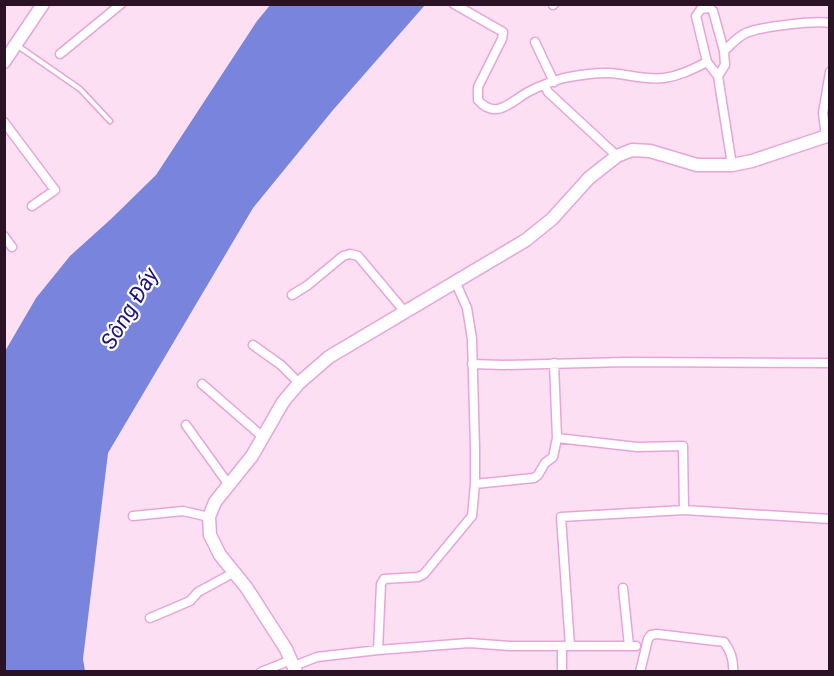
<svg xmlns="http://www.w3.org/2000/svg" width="834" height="676" viewBox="0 0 834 676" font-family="Roboto,sans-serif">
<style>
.water{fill:#7984dc}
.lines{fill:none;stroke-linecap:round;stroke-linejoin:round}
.lane-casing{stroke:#e9a4d7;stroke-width:7}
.street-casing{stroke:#e9a4d7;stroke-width:11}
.secondary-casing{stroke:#e9a4d7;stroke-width:15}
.lane{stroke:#fff;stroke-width:4}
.street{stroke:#fff;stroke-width:8}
.secondary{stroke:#fff;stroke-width:12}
.labels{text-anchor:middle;stroke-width:4.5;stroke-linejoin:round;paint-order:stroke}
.water-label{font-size:22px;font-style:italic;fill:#21127a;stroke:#fff}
</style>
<rect width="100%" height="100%" fill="#fcdff3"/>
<path class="water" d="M271,4L425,5L333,110L253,208L108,453L83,659L85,671H5L4,353L36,298L70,256L111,219L156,175L257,21Z"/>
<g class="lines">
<defs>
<path id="lane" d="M18,46L80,89L110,121"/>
<path id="street" d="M454,4L503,32L502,39L478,87V100C497,122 513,99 530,91C540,86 553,81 564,78C580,75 602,71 619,74C634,76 649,80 664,78C680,76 693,69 707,62
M553,5L554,4
M535,42L554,82
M724,51C731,45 737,37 746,33C760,27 814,20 830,23
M60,54L121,4
M718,76L707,62L696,16L701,9L710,8L713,11L724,51L725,65L718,76L732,165
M545,86L548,92L617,156
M4,122L55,190L32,206
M826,137L823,113L830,72
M4,236L12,247
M292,295L308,285L343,256L350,254L358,256L405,312
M253,345L281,365L299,383
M554,363L557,438L637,447L683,446L684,510
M472,364L503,365L626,362L830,363
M202,384L263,437
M186,425L229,485
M475,484L534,478L538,475L545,463L553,457L557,438
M133,516L183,511L209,517
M623,588L629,646
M150,618L190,601L198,592L233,573
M562,646V672
M570,646L561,517L684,510L830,519
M378,650L381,584L384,579L418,577L424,574L472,516L475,484V448L472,339L467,308L455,281
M294,666L317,657L378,650L469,643L510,646H636
M261,672L291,660
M640,672L648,639L651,635L657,634L724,642C731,651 734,660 733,672"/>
<path id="secondary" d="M4,62L43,4
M296,672L286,649L246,587L220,555L210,535L209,517L215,502L252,456L283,402L299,383L329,357L526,240L552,219L589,178L617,156L632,150L650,151L697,165H732L752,161L830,135"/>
</defs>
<use href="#lane" class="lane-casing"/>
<use href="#street" class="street-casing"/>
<use href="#secondary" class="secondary-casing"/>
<use href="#lane" class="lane"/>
<use href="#street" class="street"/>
<use href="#secondary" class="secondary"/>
</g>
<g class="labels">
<g class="water-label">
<text transform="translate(129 308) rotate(-59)" y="8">Sông Đáy</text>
</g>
</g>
<rect width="834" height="676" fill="none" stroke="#2b1225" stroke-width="12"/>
</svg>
